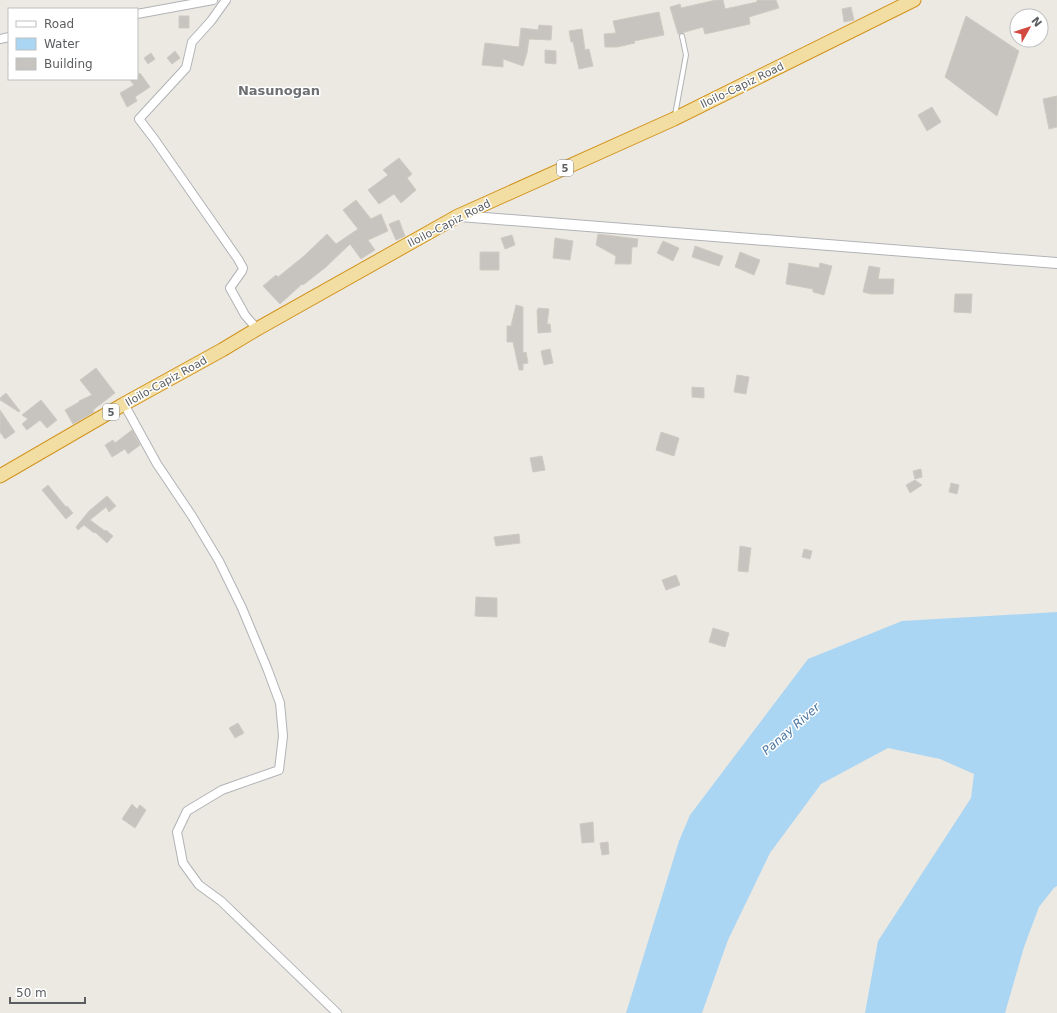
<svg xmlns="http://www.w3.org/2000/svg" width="1057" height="1013" viewBox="0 0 1057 1013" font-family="'DejaVu Sans',sans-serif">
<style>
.water{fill:#abd6f3}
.building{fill:#c7c4bf;stroke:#cfcbc2}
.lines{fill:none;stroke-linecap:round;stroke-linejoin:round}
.service-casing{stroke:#b0b3b6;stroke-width:6}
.minor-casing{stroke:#b0b3b6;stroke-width:10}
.tertiary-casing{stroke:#b0b3b6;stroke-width:12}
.trunk-casing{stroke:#d2931d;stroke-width:15}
.service{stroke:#fff;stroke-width:4}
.minor{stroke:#fff;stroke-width:8}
.tertiary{stroke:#fff;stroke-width:10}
.trunk{stroke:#f2dea3;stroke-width:13}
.labels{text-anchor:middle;stroke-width:3;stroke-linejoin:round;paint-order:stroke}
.shield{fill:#fff;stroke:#8c8e90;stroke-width:1}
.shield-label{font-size:10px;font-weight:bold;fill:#5b5e61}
.street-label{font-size:11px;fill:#5b5e61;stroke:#fff}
.water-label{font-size:12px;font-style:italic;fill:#4c78a3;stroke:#fff}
.quarter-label{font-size:13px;font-weight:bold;fill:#6c7073;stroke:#fff}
</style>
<rect width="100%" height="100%" fill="#ece9e3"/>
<path class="water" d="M1057,612V886L1054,888L1039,907L1024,947L1005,1013H865L878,941L971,798L974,774L940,759L888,748L821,784L770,853L728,940L702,1013H626L679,841L690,815L808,659L902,621Z"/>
<path class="building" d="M716,0H723L725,9L757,2V0H776L779,8L749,17L750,24L705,34L703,27L678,34L670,7L680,4L681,8Z
M851,7L854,20L844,22L842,9Z
M659,12L664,35L634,41L635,43L617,47H605L604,34L616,33L613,21Z
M179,16H189V28H179Z
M966,16L1019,51L997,116L945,77Z
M539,25L552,26L551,40L529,39L527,53L523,66L503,59V67L482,65L485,43L519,47L521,28L538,30Z
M582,29L585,50L589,49L593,66L579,69L573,42H571L569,31Z
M545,50L556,51V64L545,63Z
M175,51L180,58L172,64L167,58Z
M151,53L155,59L148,64L144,58Z
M140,73L150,87L135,97L137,101L127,107L120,93L134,85L130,80L132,79H137V76Z
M1057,96V127L1049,129L1043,99Z
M932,107L941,122L927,131L918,115Z
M399,158L412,174L407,178L416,190L401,203L394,194L379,204L368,190L388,175L383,170Z
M356,200L371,219L381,214L388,231L368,240L375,250L361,259L350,244L326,267L303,285L302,284L280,304L263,286L276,275L278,277L304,256L327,234L336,244L358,229L343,210Z
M399,220L405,236L396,240L389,224Z
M598,234L638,239L637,247H632L631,264H615L616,256L596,245Z
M512,235L515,245L505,249L501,238Z
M555,238L573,241L570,260L553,258Z
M663,241L679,248L673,261L657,253Z
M695,246L723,256L719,266L692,257Z
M480,252H499V270H480Z
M740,252L760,260L754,275L735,267Z
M789,263L819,268L820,263L832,266L824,295L813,292V289L786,284Z
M869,266L880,268L878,279H894L893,294H871L863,292Z
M955,294H972L971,313L954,312Z
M516,305L523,307V353L526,352L528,363L523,364V370H519L513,342H507V326H511Z
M538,308L549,309L547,324H550L551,332L538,333L537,310H538Z
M550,349L553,363L544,365L541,351Z
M96,368L115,393L93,410L94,412L73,424L65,410L79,402V401L92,395L80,380Z
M737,375L749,377L746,394L734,392Z
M692,387L704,388V398L692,397Z
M6,393L20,411L19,412L0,400V398Z
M41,400L57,420L47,428L40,420L27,430L22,424L28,419L22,415Z
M0,410L15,432L5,439L0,432Z
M132,430L140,445L128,454L125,449L112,457L105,445L113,440L115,443Z
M661,432L679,438L674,456L656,450Z
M542,456L545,470L533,472L530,458Z
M921,469L922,477L915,479L913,471Z
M915,480L922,485L910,493L906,485Z
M951,483L959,485L957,494L949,492Z
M48,485L66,507L67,506L73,513L66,519L42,490Z
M107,496L116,506L109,512L106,507L90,520L105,531L106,530L113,536L107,543L95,532L94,533L84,525L78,530L76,527L89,511Z
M519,534L520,543L496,546L494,537Z
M740,546L751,548L748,572L738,571Z
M804,549L812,551L810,559L802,557Z
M676,575L680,585L666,590L662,580Z
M476,597L497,598V617L475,616Z
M713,628L729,633L725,647L709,642Z
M238,723L244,733L235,738L229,728Z
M132,804L137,809L140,805L146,810L135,828L122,819Z
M593,822L594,842L582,843L580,824Z
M608,842L609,854L602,855L600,843Z"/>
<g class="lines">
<defs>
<path id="service" d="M675,115L686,55L682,36"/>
<path id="minor" d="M226,0L211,21L192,42L186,68L139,119L155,140L238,259L243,268L242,271L230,288L245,315L257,329
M137,14L213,0
M0,39L9,37
M124,404L157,464L192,516L219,561L242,608L267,668L280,703L283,736L279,770L222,790L187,811L177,832L183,863L199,885L221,901L337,1013"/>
<path id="tertiary" d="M460,216L1057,263"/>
<path id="trunk" d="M0,476L124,404L222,350L257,329L458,216L674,119L914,0"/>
</defs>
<use href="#service" class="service-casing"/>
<use href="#minor" class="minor-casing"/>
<use href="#tertiary" class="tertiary-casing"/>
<use href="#trunk" class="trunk-casing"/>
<use href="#service" class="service"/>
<use href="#minor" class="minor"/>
<use href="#tertiary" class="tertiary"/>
<use href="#trunk" class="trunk"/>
</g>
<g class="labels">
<g class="shield">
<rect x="557" y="160" width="16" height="16" rx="3"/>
<rect x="103" y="404" width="16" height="16" rx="3"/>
</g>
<g class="shield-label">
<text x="565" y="172">5</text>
<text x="111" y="416">5</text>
</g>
<g class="street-label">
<text transform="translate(742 85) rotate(-26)" y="4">Iloilo-Capiz Road</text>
<text transform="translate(449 223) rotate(-27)" y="4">Iloilo-Capiz Road</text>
<text transform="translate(166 381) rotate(-29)" y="4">Iloilo-Capiz Road</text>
</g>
<g class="water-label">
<text transform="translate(791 729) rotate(-41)" y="4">Panay River</text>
</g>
<g class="quarter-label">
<text x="279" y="95">Nasunogan</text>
</g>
</g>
<rect x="8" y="8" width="130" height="72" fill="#ffffff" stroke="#bdbfc0"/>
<rect x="16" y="21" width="20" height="6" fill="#ffffff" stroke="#bdbfc0"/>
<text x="44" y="28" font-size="12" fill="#5b5e61">Road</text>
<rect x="16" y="38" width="20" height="12" fill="#abd6f3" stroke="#bdbfc0"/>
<text x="44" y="48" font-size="12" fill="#5b5e61">Water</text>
<rect x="16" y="58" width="20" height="12" fill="#c7c4bf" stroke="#bdbfc0"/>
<text x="44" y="68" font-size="12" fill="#5b5e61">Building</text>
<g transform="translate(1029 28) rotate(51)"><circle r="19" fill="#ffffff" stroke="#bdbfc0"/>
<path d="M0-3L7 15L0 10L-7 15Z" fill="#d24942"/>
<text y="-6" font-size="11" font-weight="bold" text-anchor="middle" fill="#5b5e61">N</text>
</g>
<path d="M10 997v6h75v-6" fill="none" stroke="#5b5e61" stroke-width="2"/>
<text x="16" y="997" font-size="12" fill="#5b5e61" stroke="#ffffff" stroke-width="3" paint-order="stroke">50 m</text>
</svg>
